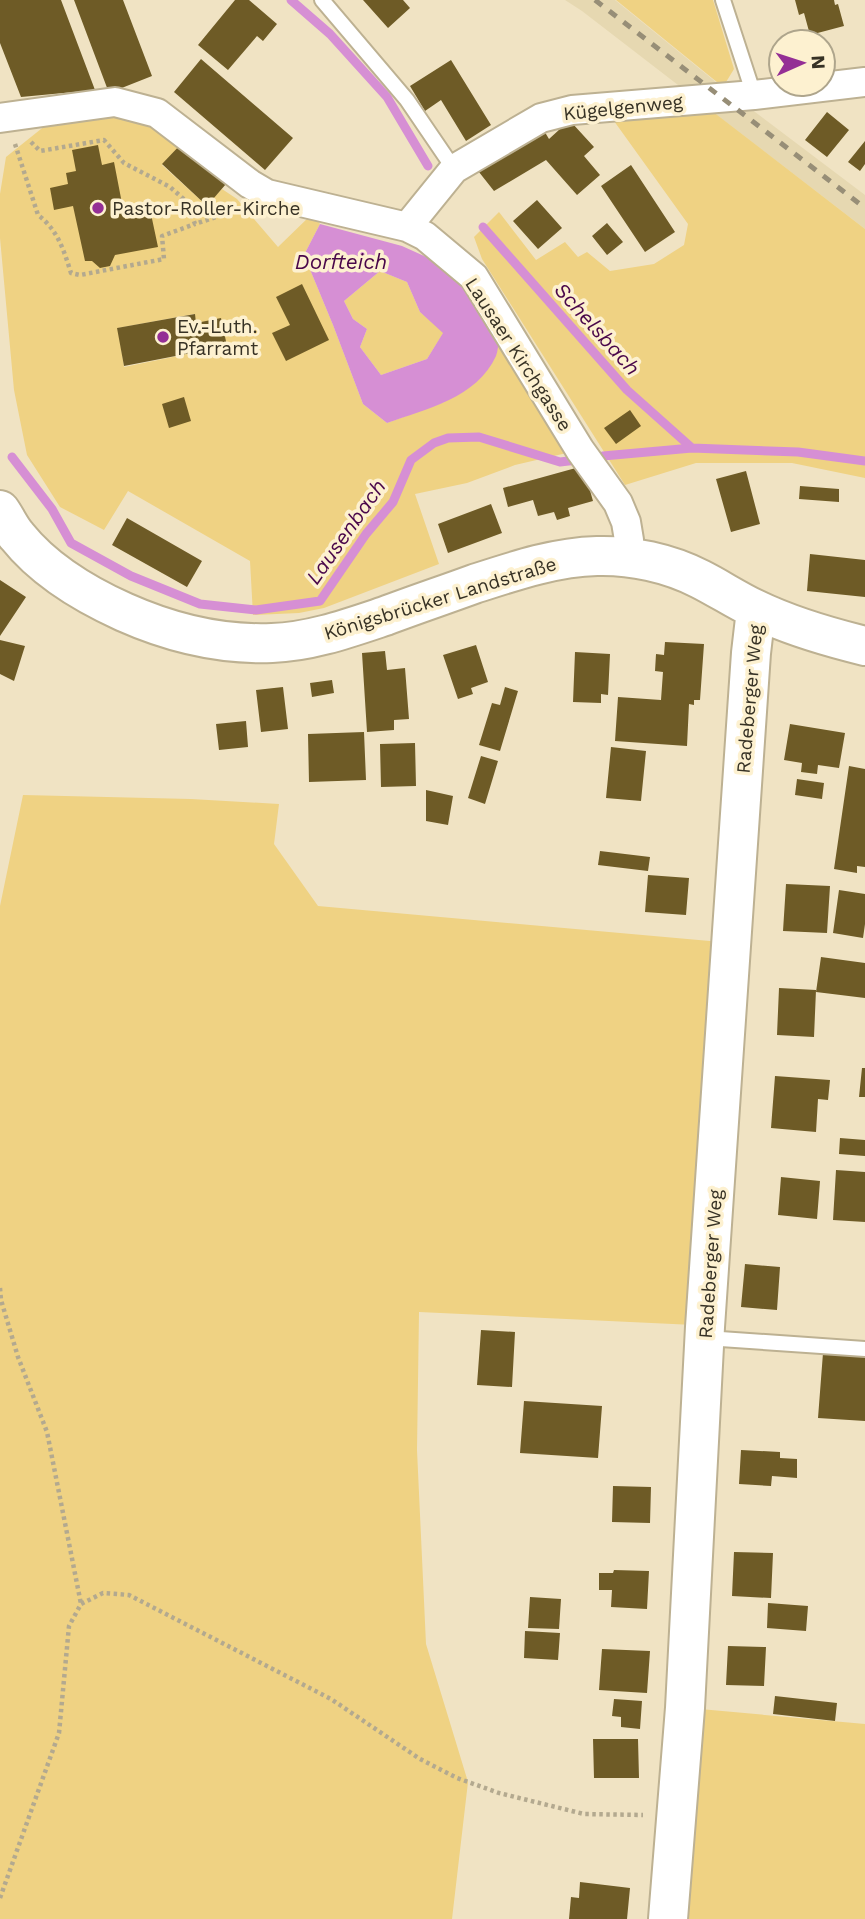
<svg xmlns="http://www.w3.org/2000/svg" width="865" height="1919" viewBox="0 0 865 1919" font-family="'Work Sans',sans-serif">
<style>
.built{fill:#e6d8b1}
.green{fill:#efd283;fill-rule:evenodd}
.water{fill:#d68fd4;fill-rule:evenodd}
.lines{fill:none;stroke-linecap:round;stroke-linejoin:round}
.stream{stroke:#d68fd4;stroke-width:9}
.building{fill:#6e5b26}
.lane-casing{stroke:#bdb192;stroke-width:18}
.street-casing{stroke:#bdb192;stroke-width:32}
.secondary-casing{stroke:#bdb192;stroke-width:42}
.path{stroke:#b3a98f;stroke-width:4.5;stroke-dasharray:3.5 3.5;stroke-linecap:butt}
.lane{stroke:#fff;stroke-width:14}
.street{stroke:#fff;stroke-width:28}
.secondary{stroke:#fff;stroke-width:38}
.rail{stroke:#978e77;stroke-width:5;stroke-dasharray:9 9;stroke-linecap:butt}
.poi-dot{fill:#942f95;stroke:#fdf1d0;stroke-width:2.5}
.labels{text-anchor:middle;stroke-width:7;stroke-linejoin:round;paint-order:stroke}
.street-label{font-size:19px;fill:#373225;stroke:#fdf1d0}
.poi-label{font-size:19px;fill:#373225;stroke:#fdf1d0;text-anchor:start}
.water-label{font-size:21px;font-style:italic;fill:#4a074a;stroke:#fdf1d0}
</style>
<rect width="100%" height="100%" fill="#f0e3c3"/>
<path class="built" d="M565,0H615L722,87L865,195V229L582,11Z"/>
<path class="green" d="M616,0H713L734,69L723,87Z
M712,111L865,229V478L792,463H696L625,485L482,259L474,237L499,212L536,260L565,242L578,257L587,252L610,271L654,264L684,245L688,224L614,121Z
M120,115L155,126L182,143L162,165L206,205L222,189L237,199L278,247L312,214L320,224L304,255L333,325L363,404L387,423L444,402L499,340L571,452L515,465L467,483L415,494L439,564L324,608L299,613L253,615L250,561L128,491L104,530L60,507L27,455L14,390L0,238V194L6,157L51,121ZM194,314L196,323L226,346L124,367L118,328Z
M380,271L407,282L420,312L444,332L427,359L381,375L360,347L367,329L353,319L344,301Z
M23,795L191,799L279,804L274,844L318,906L721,942L694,1325L419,1312L417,1450L426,1644L468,1782L452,1919H0V906Z
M700,1709L865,1724V1919H681Z"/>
<path class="water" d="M320,224L402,246L433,260L460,280L499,340C498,345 498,351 496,356C477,398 426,409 387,423L363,404L333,325L304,255ZM380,271L407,282L420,312L443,333L427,359L381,375L360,347L367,329L353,319L344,301Z"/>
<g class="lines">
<path class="stream" d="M291,0L330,34L387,97L428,166
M483,227L627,390L692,448
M603,456L692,448L798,452L865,461
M12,457L52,509L71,543L131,576L200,604L256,610L320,601L366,534L393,502L411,460L434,443L448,438L479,437L560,462L577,460"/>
</g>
<path class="building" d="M0,0H61L95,90L21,97L0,43Z
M74,0H123L152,76L109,93Z
M235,0H249L277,24L263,41L257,36L228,70L198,45Z
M363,0H403L410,8L388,28Z
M795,0H834L835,5L838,4L844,26L810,35L804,13L799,15Z
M201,59L293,138L265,170L174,92Z
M451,60L491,125L466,141L441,100L425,111L410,86Z
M827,112L849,130L827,157L805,140Z
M572,123L594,147L584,156L600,175L577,195L546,160L494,191L475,167L543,129L549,139L560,129Z
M865,141V164L860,171L848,162Z
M182,143L226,184L207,206L162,164Z
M98,145L102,165L114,162L125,219L151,214L158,247L115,255L110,266L100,268L92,261H85L73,206L54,210L50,188L68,184L66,173L76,171L72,150Z
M631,165L675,232L645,252L601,186Z
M537,200L562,228L538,249L513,221Z
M607,223L623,242L607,255L592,236Z
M302,284L329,340L286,361L272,333L290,325L276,297Z
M195,314L196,323L221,318L227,346L124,366L117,328Z
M184,397L191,421L169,428L162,404Z
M630,410L641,426L616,444L604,428Z
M583,466L593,501L568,508L570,516L557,520L554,512L538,516L533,500L508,507L503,488Z
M746,471L760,524L731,532L716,479Z
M800,486L839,489V502L799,499Z
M491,504L502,533L448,553L438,524Z
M127,518L202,561L187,587L112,545Z
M810,554L865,560V597L807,591Z
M0,580L26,597L0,636Z
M0,640L25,646L14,681L0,674Z
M665,642L704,644L700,700H694V705L689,704L687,746L615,741L618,697L661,700L663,672L655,671L656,654L664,655Z
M476,645L488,682L471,688L473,694L458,699L443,655Z
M385,651L387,670L405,668L409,719L394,720V730L367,732L362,653Z
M575,652L610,654L608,695L601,694V703L573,702Z
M332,680L334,693L312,697L310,683Z
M283,687L288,729L261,732L256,690Z
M505,687L518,691L500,751L479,745L492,703L500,705Z
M246,721L248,747L219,750L216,724Z
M790,724L845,733L839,768L818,765L817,774L801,772L802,763L784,760Z
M364,732L366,780L309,782L308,734Z
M415,743L416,786L381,787L380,744Z
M611,747L646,751L641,801L606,798Z
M481,756L498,761L485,804L468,798Z
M849,766L865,769V867L857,866V873L834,869Z
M797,779L824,783L822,799L795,795Z
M426,790L453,796L448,825L426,821Z
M600,851L650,857L648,871L598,865Z
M648,875L689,878L686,915L645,912Z
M786,884L830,886L827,933L783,931Z
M839,890L865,894V924L863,938L833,933Z
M821,957L865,963V998L816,992Z
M779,988L816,990L814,1037L777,1035Z
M862,1068H865V1097H859Z
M775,1076L830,1080L828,1100L818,1099L816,1132L771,1128Z
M840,1138L865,1140V1156L839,1154Z
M836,1170L865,1172V1222L833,1220Z
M781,1177L820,1181L817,1219L778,1215Z
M745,1264L780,1267L777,1310L741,1307Z
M481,1330L515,1332L512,1387L477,1385Z
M823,1353L865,1356V1421L818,1418Z
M524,1401L602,1406L598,1458L520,1453Z
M741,1450L780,1452V1458L797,1459V1478L772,1476L771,1486L739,1484Z
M613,1486L651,1487L650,1523L612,1522Z
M734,1552L773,1553L771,1598L732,1596Z
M614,1570L649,1571L647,1609L611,1607L612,1590H599V1573H613Z
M530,1597L561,1599L559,1629L528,1628Z
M768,1603L808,1606L806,1631L767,1628Z
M525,1631L560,1633L558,1660L524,1658Z
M728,1646L766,1647L764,1686L726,1685Z
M602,1649L650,1651L647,1693L599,1690Z
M775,1696L837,1703L835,1721L773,1714Z
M614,1699L642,1701L640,1729L621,1727V1717L612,1716Z
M593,1739H638L639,1778H594Z
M580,1882L630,1888L627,1919H569L571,1897L579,1898Z"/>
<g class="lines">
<defs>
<path id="lane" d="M322,0L407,100L454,169
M723,0L754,95
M706,1338L865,1349"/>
<path id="street" d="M0,118L115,102L157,113L250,184L267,194L407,227L425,236L474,277L580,450L618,503L626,522L629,540L628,558
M407,227L454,169L541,118L572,110L754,95L865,82"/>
<path id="secondary" d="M0,510C6,518 10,528 17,536C45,571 84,594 124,612C171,633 220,645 272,643C310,642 349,628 385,616C414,605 444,595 474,584C514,571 555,557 597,556C631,555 669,563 700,579C718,588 736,600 755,609C790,626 828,637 865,646
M668,1919L685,1708L705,1327L751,653L756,610"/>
</defs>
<use href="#lane" class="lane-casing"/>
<use href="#street" class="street-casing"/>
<use href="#secondary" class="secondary-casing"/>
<path class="path" d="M31,142L40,151L104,140L124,163L170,187L186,201L195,224L222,215L233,203
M15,144L38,215C58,230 64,251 71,273L80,275L164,259L162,236L195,224
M0,1288L1,1300L18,1357L47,1432L81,1604
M0,1898L59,1733L69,1626L81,1604L103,1593L129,1595L331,1699L420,1759L457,1778L499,1793L584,1814L643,1815"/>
<use href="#lane" class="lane"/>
<use href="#street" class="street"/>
<use href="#secondary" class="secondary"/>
<path class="rail" d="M595,0L865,208"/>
</g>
<g class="poi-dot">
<circle cx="98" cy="208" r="7"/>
<circle cx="163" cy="337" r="7"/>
</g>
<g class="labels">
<g class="street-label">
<text transform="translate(623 107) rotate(-6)" y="7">Kügelgenweg</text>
<text transform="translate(519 354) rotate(57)" y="7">Lausaer Kirchgasse</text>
<text transform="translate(440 598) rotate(-17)" y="7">Königsbrücker Landstraße</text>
<text transform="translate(749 699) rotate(-85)" y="7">Radeberger Weg</text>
<text transform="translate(710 1264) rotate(-86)" y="7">Radeberger Weg</text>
</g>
<g class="poi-label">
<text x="112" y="215">Pastor-Roller-Kirche</text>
<text x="177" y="333">Ev.-Luth.<tspan x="177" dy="22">Pfarramt</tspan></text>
</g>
<g class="water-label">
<text x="341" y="269">Dorfteich</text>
<text transform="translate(597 329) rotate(48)" y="7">Schelsbach</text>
<text transform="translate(346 532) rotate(-55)" y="7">Lausenbach</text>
</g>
</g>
<g transform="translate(802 63) rotate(87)"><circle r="33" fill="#fdf1d0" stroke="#aea58c" stroke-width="2"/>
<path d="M0-5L12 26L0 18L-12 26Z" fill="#942f95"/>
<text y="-10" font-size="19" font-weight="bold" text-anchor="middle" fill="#373225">N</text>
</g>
</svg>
